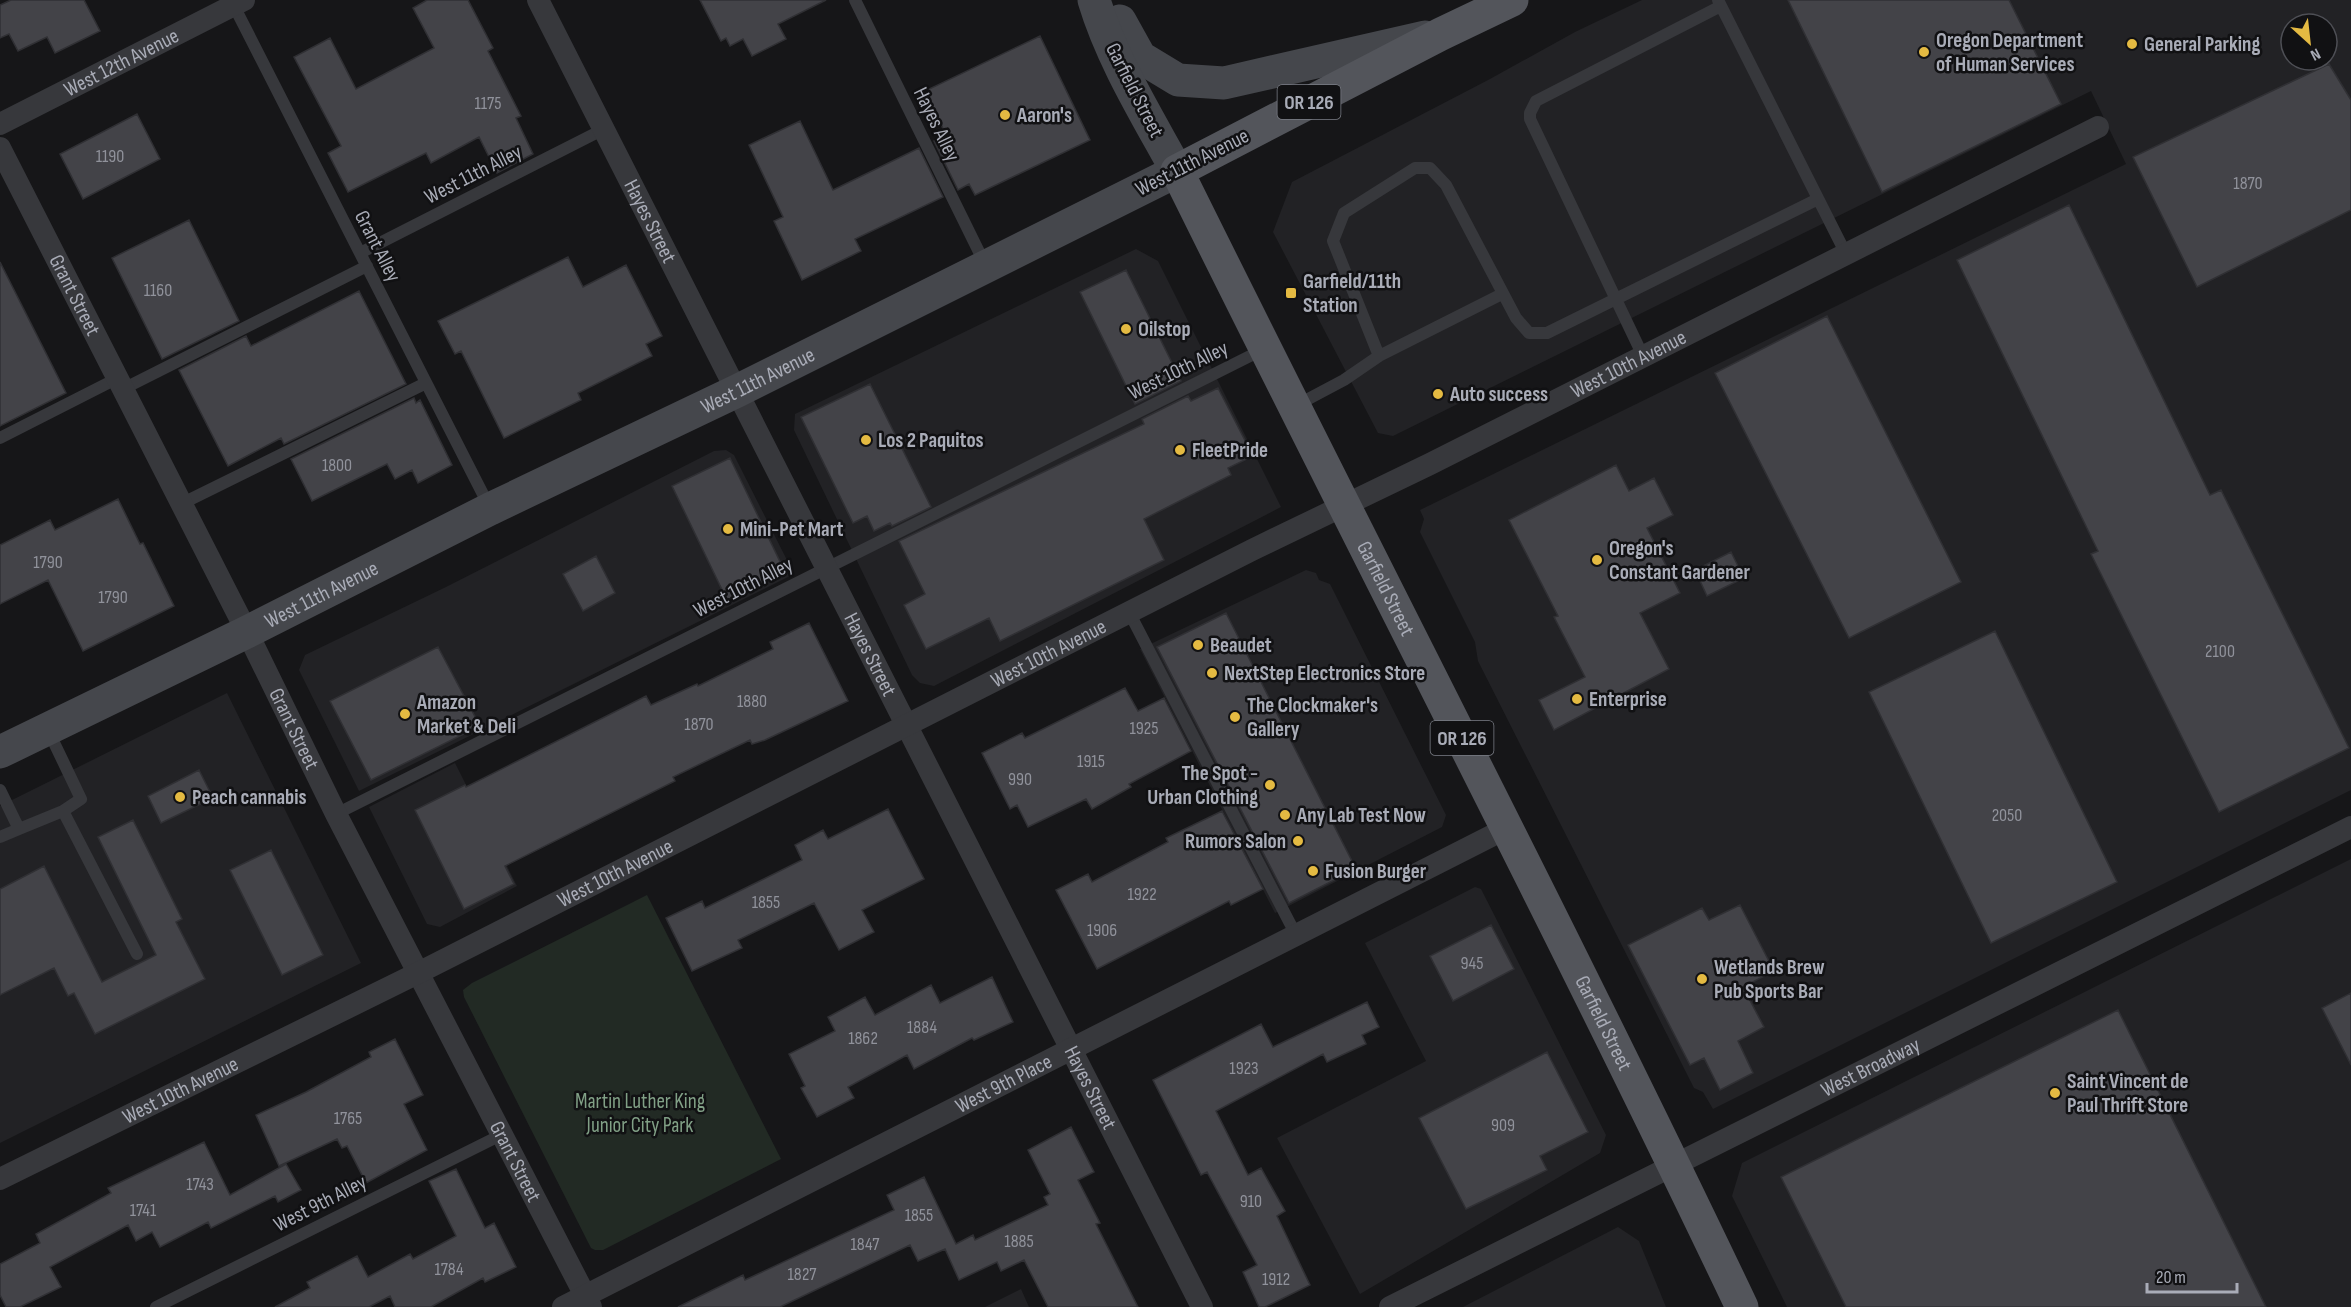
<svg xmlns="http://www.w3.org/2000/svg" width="2351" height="1307" viewBox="0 0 2351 1307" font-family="'Sofia Sans Condensed',sans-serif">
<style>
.built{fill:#222225;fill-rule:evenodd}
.green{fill:#222a24}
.building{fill:#434348;stroke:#303034;stroke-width:1.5}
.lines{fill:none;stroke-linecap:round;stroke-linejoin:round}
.lane{stroke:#37383c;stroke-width:12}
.street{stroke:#37383c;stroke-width:22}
.secondary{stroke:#45474c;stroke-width:33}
.primary{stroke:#53555b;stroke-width:33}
.poi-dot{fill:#e4ba42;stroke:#111113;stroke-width:2}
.labels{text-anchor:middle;stroke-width:5;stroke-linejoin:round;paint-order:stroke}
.number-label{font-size:18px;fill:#90929b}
.shield{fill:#111113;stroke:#7b7e86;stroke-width:1.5}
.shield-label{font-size:20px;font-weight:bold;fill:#a9acb7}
.poi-label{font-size:21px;font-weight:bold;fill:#a9acb7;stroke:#111113;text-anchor:start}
.street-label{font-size:21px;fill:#a9acb7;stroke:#111113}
.park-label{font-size:21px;fill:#81a086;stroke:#111113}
</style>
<rect width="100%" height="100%" fill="#161618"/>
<path class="built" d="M1642,0H2351V790L1713,1109L1703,1092L1694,1088L1478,661L1475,642L1420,532L1424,519L1420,510L2126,164L2091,91L1393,436L1378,433L1273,232L1292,182L1490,79L1575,32ZM2291,24H2327V60H2291Z
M1136,249L1158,261L1281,507L934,686L920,683L912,675L794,430L795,414Z
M726,450L734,455L794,574L359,791L299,670L305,655L446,587L714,451Z
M1306,570L1316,573L1319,580L1330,584L1446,815L1442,827L1275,913L1140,649Z
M227,693L361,963L0,1143V806Z
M455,763L517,886L440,927L427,924L369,807Z
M2351,859V1307H1787L1732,1196L1742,1163Z
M1475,887L1481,889L1606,1135L1600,1153L1360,1294L1277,1138L1426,1061L1365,943Z
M1618,1227L1639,1241L1666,1307H1463Z
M1021,1289L1029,1307H985Z"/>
<path class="green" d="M647,895L781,1159L603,1250H595L591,1248L464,997L463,990L472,983Z"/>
<path class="building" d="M11,0H84L100,31L55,53L47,37L18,51L9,34L0,38V5Z
M427,0H468L493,48L488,51L521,116L516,118L533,154L497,173L479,137L431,163L426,153L348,192L328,153L341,146L294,57L330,38L356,89L434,48L413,8Z
M700,0H826L778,24L786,39L752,56L743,39L730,46L726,38L721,41Z
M1788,0H2009L2061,104L1882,192Z
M1040,36L1090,140L975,195L969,184L958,190L934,141L946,135L925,91Z
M2329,64L2351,100V210L2197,287L2133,157Z
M137,114L160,159L83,199L60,154Z
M800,121L833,190L919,148L943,197L855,239L861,251L802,280L774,221L783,217L749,145Z
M2069,205L2210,495L2221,490L2349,748L2219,812L2091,554L2098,551L1957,260Z
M189,220L239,321L162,359L112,258Z
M568,257L583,287L626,265L662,336L646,344L652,356L578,393L581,400L504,438L461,351L455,354L438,321Z
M0,262L66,393L0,426Z
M1126,270L1181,381L1135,404L1080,292Z
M359,291L406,384L284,444L281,438L228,466L179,370L246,336L251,346Z
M1827,316L1961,582L1849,638L1715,373Z
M870,384L931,507L892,526L890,523L874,531L867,516L853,523L801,417Z
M1218,388L1253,456L1228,468L1231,475L1144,519L1164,560L1000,641L989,618L926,649L904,605L925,594L899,541L1144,424L1142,419L1188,396L1191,401Z
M414,398L416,403L420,400L452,465L418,483L412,470L395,479L387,464L312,501L291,459Z
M730,458L785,572L727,600L672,486Z
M1616,465L1629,491L1654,478L1673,515L1647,528L1680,593L1640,613L1669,669L1554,730L1539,700L1585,677L1554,617L1558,616L1509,520Z
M118,499L140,544L143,543L174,606L83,651L48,580L0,604V545L50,520L55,530Z
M1731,552L1744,578L1707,596L1695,570Z
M596,556L615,593L583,611L563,574Z
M1226,613L1356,869L1289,903L1157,647Z
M809,623L848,701L765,740L752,744L750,740L673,777L675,781L505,866L514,884L464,909L415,810L465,785L466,787L646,696L651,705L697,684L698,686L773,649L770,642Z
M1995,631L2117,882L1991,943L1869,692Z
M438,647L480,726L371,780L330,701Z
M1125,688L1138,711L1164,698L1191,751L1129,784L1131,787L1092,809L1086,799L1028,827L1017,805L1010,809L982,753L1022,733L1025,738Z
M199,770L213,798L161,823L148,796Z
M888,809L924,879L862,910L874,932L839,950L814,903L738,940L742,948L692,971L666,918L702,901L705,908L802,860L795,845L823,830L828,839Z
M1222,811L1263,889L1231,905L1229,901L1097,969L1056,890L1088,874L1092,882L1168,842L1166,838Z
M133,820L182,919L176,922L205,979L95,1034L74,993L68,996L54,968L0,995V889L44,866L102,982L156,955L98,837Z
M271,850L323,955L282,975L230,870Z
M1740,905L1774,971L1743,987L1764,1027L1738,1041L1753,1073L1720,1090L1704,1058L1690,1065L1628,945L1702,908L1709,920Z
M1491,925L1514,969L1453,1001L1430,956Z
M992,977L1013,1022L974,1040L972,1038L914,1069L907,1055L848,1087L854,1098L817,1117L801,1088L805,1086L789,1054L835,1031L828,1017L865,997L875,1015L931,985L940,1003Z
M2351,993V1065L2322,1008Z
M1367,1002L1379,1027L1362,1035L1366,1044L1327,1062L1323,1054L1216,1111L1248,1175L1261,1168L1285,1211L1277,1216L1310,1285L1265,1307H1259L1243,1272L1257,1265L1207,1172L1201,1175L1153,1080L1261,1024L1273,1047Z
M2118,1010L2266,1307H1846L1781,1177Z
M395,1039L423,1095L404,1104L427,1150L366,1183L347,1146L342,1148L337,1139L279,1166L256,1115L306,1092L371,1057L369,1052Z
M1547,1052L1588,1132L1540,1156L1547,1170L1466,1209L1419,1118Z
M1071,1127L1094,1172L1078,1180L1100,1223L1096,1224L1138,1307H1048L1024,1260L1001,1271L997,1262L959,1280L945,1249L918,1261L910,1245L780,1307H678L743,1275L745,1280L894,1210L887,1195L924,1177L956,1244L973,1235L975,1240L1048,1205L1044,1197L1050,1194L1028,1150Z
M204,1142L230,1195L286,1164L301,1190L278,1202L275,1196L211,1228L208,1222L160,1247L152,1232L136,1241L128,1225L50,1267L61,1287L20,1307H6L0,1295V1264L40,1243L36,1234L111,1193L108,1188Z
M456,1169L485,1228L494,1223L516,1267L485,1282L483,1278L431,1307H395L390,1296L369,1307H275L310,1288L307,1282L357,1256L368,1277L410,1254L413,1259L456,1236L429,1181Z"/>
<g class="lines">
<path class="lane" d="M855,0L985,264
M1718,0L1846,254
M232,2L490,508
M360,253L604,129
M1502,294L1379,356L1333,241L1344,213L1415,168H1430L1446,185L1516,318L1529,333H1547L1818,199
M1643,356L1530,119V113L1536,101L1721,6
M123,389L367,266
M1295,406L1344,380L1379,356
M0,438L118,378
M181,504L426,383
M1129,612L1296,935
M48,730L81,799L63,811L137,954
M0,790L19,829L63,811
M336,814L1264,349
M0,837L19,829
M156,1307L503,1134"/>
<g class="street">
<path id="s1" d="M538,0L1202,1307"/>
<path id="s2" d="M0,124L244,0"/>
<path id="s3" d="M0,148L247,632L336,814L591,1307"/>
<path id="s4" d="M0,1179L418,973L1252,550L1430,464L2098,127"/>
<path id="s5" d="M563,1307L1507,828"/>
<path id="s6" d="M1390,1307L2351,827"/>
</g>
<g class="secondary">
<path d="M1120,21L1140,57L1178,80L1224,83L1425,37"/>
<path id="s7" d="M0,752L247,632L490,509L737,391L1177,171C1147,116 1112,60 1094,0"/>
</g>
<path class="primary" id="s8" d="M1512,0L1441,34L1177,171C1364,550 1560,925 1742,1307"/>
</g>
<g class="poi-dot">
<circle cx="2132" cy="44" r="6"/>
<circle cx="1924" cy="52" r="6"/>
<circle cx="1005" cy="115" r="6"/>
<rect x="1285" y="287" width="12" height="12" rx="3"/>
<circle cx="1126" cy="329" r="6"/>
<circle cx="1438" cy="394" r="6"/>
<circle cx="866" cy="440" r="6"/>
<circle cx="1180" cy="450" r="6"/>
<circle cx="728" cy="529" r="6"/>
<circle cx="1597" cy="560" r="6"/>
<circle cx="1198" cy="645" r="6"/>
<circle cx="1212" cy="673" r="6"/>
<circle cx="1577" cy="699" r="6"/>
<circle cx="405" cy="714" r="6"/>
<circle cx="1235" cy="717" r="6"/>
<circle cx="1270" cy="785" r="6"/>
<circle cx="180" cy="797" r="6"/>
<circle cx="1285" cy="815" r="6"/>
<circle cx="1298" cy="841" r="6"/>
<circle cx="1313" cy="871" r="6"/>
<circle cx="1702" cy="979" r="6"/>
<circle cx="2055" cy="1093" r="6"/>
</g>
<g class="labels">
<g class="number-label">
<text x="488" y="109">1175</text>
<text x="110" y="162">1190</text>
<text x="2248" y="189">1870</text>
<text x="158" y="296">1160</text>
<text x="337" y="471">1800</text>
<text x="48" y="568">1790</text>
<text x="113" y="603">1790</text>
<text x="2220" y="657">2100</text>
<text x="752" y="707">1880</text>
<text x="699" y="730">1870</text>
<text x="1144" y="734">1925</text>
<text x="1091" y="767">1915</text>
<text x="1020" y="785">990</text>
<text x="2007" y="821">2050</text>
<text x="1142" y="900">1922</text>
<text x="766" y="908">1855</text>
<text x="1102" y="936">1906</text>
<text x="1472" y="969">945</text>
<text x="922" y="1033">1884</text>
<text x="863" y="1044">1862</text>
<text x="1244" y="1074">1923</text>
<text x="348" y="1124">1765</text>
<text x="1503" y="1131">909</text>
<text x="200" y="1190">1743</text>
<text x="1251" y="1207">910</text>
<text x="143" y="1216">1741</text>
<text x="919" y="1221">1855</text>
<text x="1019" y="1247">1885</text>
<text x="865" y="1250">1847</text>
<text x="449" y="1275">1784</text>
<text x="802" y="1280">1827</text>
<text x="1276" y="1285">1912</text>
</g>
<g class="shield">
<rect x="1277.5" y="85" width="63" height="34" rx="4.5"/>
<rect x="1430.5" y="721" width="63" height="34" rx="4.5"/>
</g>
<g class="shield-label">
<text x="1309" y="109">OR 126</text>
<text x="1462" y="745">OR 126</text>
</g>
<g class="poi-label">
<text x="1936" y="47">Oregon Department<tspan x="1936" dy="24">of Human Services</tspan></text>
<text x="2144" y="51">General Parking</text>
<text x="1017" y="122">Aaron's</text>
<text x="1303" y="288">Garfield/11th<tspan x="1303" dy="24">Station</tspan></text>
<text x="1138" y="336">Oilstop</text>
<text x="1450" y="401">Auto success</text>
<text x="878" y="447">Los 2 Paquitos</text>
<text x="1192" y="457">FleetPride</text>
<text x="740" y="536">Mini-Pet Mart</text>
<text x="1609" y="555">Oregon's<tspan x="1609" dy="24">Constant Gardener</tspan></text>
<text x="1210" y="652">Beaudet</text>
<text x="1224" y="680">NextStep Electronics Store</text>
<text x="1589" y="706">Enterprise</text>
<text x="417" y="709">Amazon<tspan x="417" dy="24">Market &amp; Deli</tspan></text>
<text x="1247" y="712">The Clockmaker's<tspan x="1247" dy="24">Gallery</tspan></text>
<text x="1258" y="780" text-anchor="end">The Spot -<tspan x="1258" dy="24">Urban Clothing</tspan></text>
<text x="192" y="804">Peach cannabis</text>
<text x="1297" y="822">Any Lab Test Now</text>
<text x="1286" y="848" text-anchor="end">Rumors Salon</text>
<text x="1325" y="878">Fusion Burger</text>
<text x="1714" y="974">Wetlands Brew<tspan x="1714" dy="24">Pub Sports Bar</tspan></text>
<text x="2067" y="1088">Saint Vincent de<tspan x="2067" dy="24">Paul Thrift Store</tspan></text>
</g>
<g class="street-label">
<text dy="7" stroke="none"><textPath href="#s2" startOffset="136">West 12th Avenue</textPath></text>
<text transform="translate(1135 90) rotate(63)" y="7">Garfield Street</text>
<text transform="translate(937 124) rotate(64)" y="7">Hayes Alley</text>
<text transform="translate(1192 162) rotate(-27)" y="7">West 11th Avenue</text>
<text transform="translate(473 174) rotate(-27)" y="7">West 11th Alley</text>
<text dy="7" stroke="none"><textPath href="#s1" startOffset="248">Hayes Street</textPath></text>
<text transform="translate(378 246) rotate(63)" y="7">Grant Alley</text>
<text dy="7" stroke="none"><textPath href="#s3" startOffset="165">Grant Street</textPath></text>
<text dy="7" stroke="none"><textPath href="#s4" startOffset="1821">West 10th Avenue</textPath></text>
<text transform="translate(1178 370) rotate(-26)" y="7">West 10th Alley</text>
<text dy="7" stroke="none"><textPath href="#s7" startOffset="844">West 11th Avenue</textPath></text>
<text transform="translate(743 587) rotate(-27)" y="7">West 10th Alley</text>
<text dy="7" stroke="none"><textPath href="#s8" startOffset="843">Garfield Street</textPath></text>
<text dy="7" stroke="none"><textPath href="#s7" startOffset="358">West 11th Avenue</textPath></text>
<text dy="7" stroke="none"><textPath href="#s4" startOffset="1173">West 10th Avenue</textPath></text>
<text dy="7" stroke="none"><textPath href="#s1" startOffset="734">Hayes Street</textPath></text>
<text dy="7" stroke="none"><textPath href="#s3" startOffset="651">Grant Street</textPath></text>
<text dy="7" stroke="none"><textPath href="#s4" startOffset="687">West 10th Avenue</textPath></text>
<text dy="7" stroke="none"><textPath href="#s8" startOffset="1329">Garfield Street</textPath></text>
<text dy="7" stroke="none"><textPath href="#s6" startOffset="537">West Broadway</textPath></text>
<text dy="7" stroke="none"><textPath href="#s5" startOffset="494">West 9th Place</textPath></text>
<text dy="7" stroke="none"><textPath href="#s1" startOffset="1220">Hayes Street</textPath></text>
<text dy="7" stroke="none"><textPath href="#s4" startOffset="201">West 10th Avenue</textPath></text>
<text dy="7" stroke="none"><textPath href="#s3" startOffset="1137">Grant Street</textPath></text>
<text transform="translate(320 1203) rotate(-27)" y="7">West 9th Alley</text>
</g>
<g class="park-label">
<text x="640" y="1108">Martin Luther King<tspan x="640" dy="24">Junior City Park</tspan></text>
</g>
</g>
<g transform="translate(2309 42) rotate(153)"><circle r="28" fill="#111113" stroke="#4e4f55" stroke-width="1.5"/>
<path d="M0-4.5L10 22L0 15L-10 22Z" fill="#e4ba42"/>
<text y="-9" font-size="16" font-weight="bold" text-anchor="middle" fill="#a9acb7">N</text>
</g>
<path d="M2147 1283v9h90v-9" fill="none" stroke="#a9acb7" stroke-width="3"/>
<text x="2156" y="1283" font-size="18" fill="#a9acb7" stroke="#111113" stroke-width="4.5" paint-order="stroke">20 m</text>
</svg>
